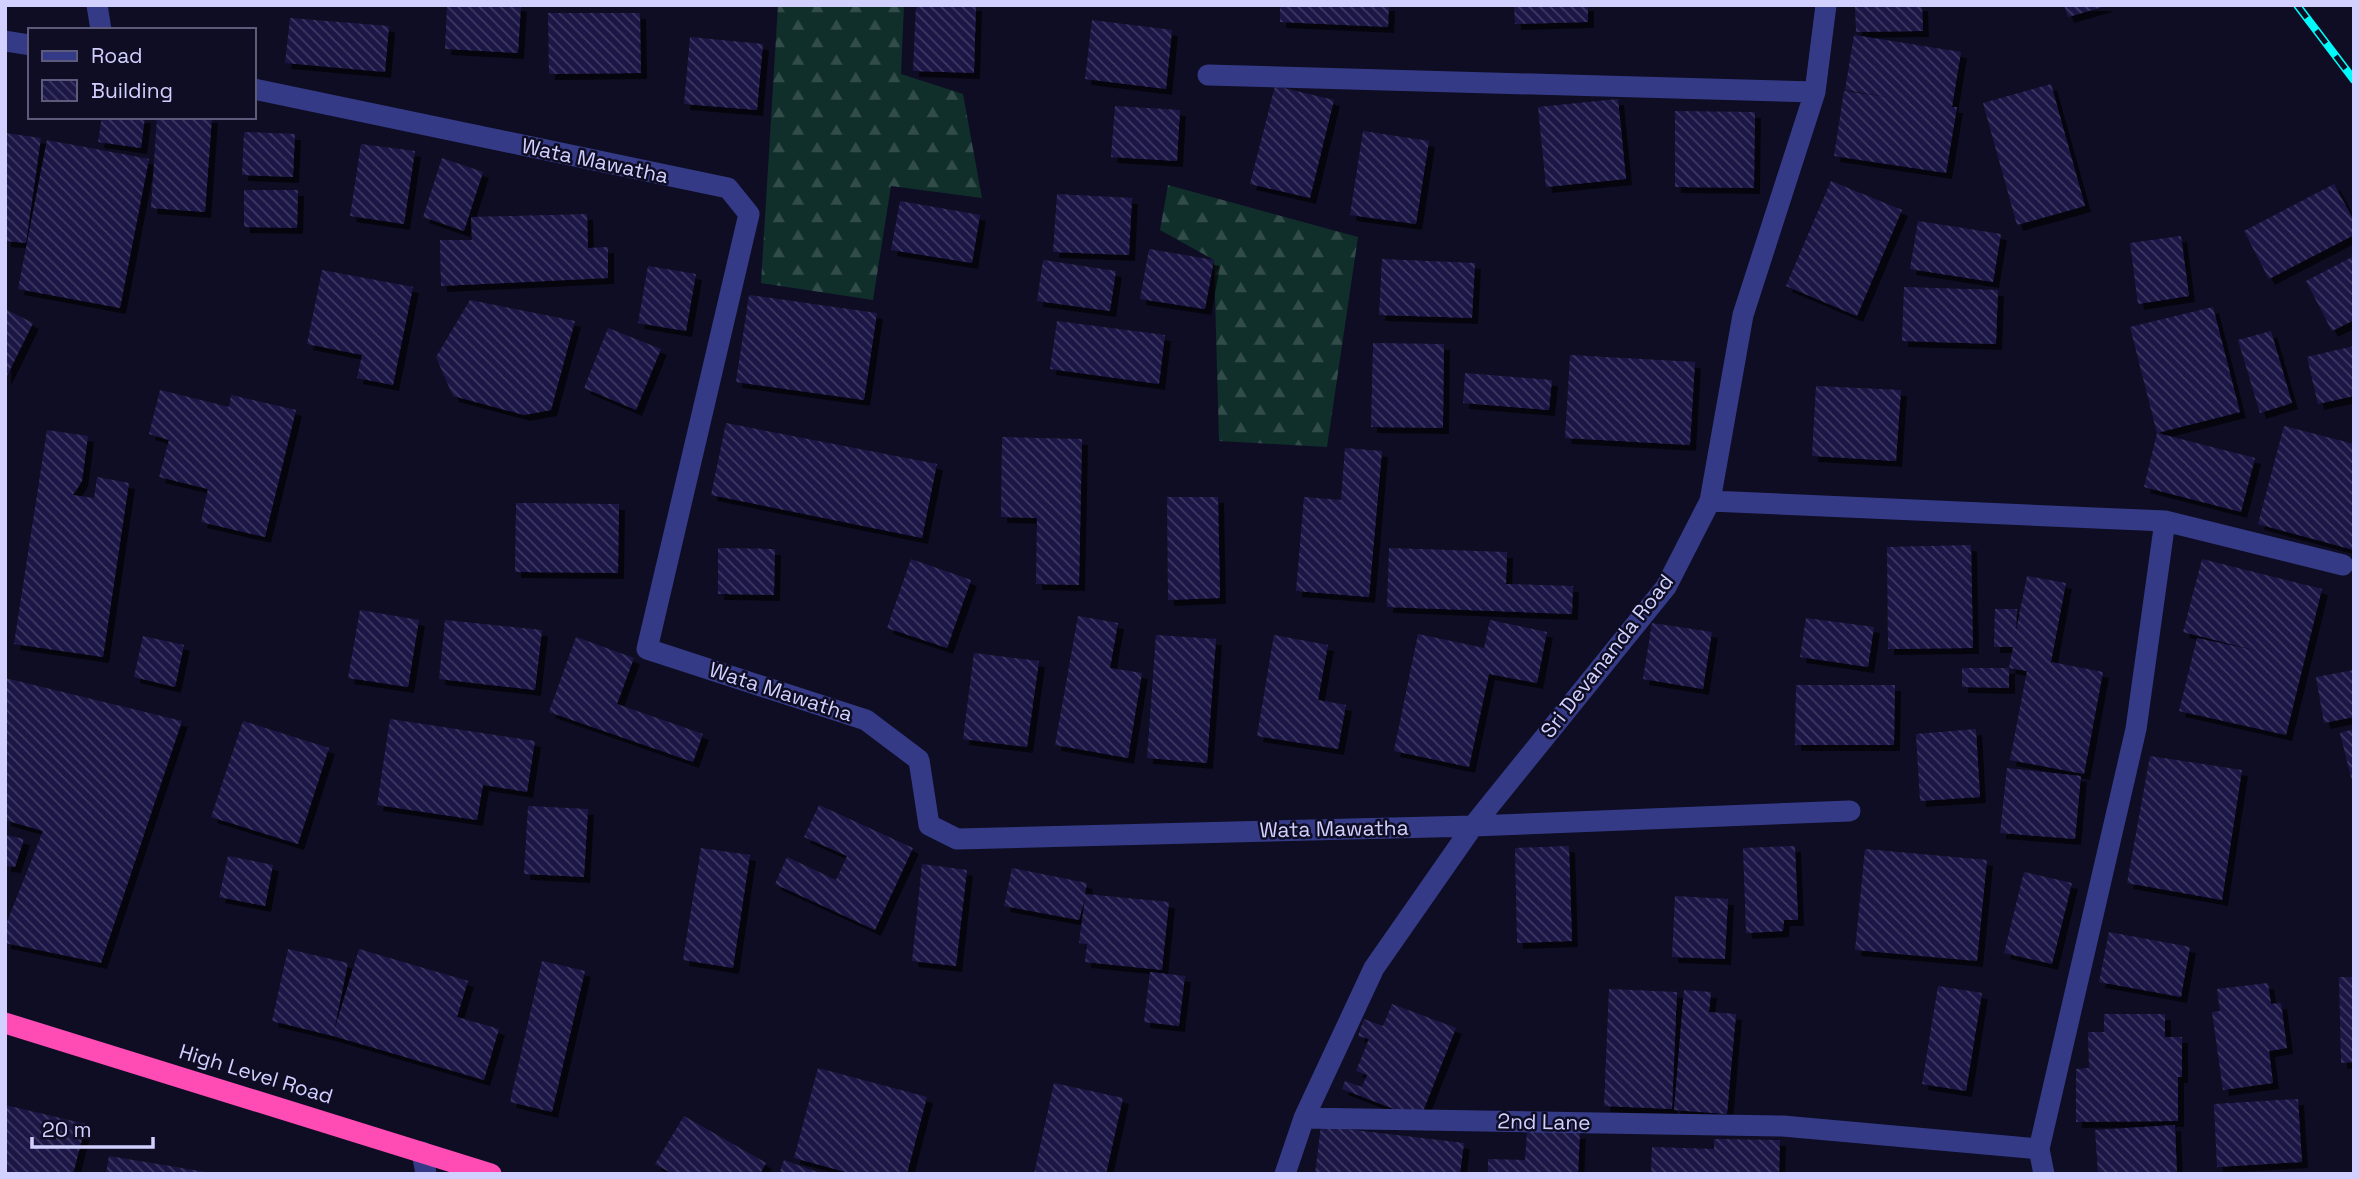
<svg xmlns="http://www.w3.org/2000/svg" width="2359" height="1179" viewBox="0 0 2359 1179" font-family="'Space Grotesk',sans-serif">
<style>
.forest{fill:url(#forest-firs)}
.building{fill:url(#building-back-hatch);filter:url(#shadow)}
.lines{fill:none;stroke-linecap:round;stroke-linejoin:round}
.street{stroke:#353a86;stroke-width:21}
.highway{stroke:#ff4bb4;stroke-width:21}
.rail-casing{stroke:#00fbfa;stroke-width:8}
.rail{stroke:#0e0d24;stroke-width:5;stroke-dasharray:16;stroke-linecap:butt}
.labels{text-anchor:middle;stroke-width:5;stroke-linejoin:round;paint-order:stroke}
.street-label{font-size:21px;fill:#d1d0ff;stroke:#0e0d24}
</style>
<defs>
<pattern id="forest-firs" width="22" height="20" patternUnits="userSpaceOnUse" patternTransform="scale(1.75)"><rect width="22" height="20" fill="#102f2a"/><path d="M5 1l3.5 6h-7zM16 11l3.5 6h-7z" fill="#324c4a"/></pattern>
<pattern id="building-back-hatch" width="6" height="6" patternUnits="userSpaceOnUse" patternTransform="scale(1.75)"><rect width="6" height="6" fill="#1c1846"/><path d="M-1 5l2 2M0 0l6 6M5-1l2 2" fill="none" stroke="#3c3962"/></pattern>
<filter id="shadow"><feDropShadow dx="6" dy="6" stdDeviation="0" flood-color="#0009"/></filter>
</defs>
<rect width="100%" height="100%" fill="#0e0d24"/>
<path class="forest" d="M778,5H904L901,74L963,94L982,198L891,186L873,300L761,283Z
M1168,185L1358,237L1327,447L1219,441L1214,260L1160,230Z"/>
<path class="building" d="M447,5H521L518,53L445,49Z
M916,5H976L974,73L913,71Z
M1280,5H1389L1388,27L1280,22Z
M1514,5H1588V22L1515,24Z
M1855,5H1922L1923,31L1856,32Z
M2064,5H2106V6L2068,17Z
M548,13H640L641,73L549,74Z
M290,18L389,26L385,72L285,63Z
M1092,20L1172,30L1166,89L1085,79Z
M1854,35L1961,52L1952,107H1957L1946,173L1834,156L1844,91L1894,98L1845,90Z
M690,37L763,44L757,110L684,104Z
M2051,84L2085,206L2017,225L1983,103Z
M1275,86L1334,100L1310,198L1250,184Z
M1618,99L1626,179L1546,187L1538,107Z
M1115,106L1180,110L1177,161L1111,157Z
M1675,111L1755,112L1754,188L1675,187Z
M102,117H145L141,148L98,142Z
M157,117H212L205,212L151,208Z
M1363,131L1429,141L1416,224L1350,215Z
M244,132L295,134L293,177L242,175Z
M5,133L41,138L26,243L5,241Z
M47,140L149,159L120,308L18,289Z
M361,144L415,151L404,224L350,216Z
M442,158L483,172L464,231L423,217Z
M1831,181L1902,210L1857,316L1786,286Z
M2334,184L2354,221V235L2269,279L2244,231Z
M244,190H298L297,228L244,227Z
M1057,194L1132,198L1129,255L1053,252Z
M900,201L980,215L972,263L891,250Z
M587,214L588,248L608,247V278L441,286L440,240H472L471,217Z
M1918,221L2001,234L1993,282L1910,269Z
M2181,236L2189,296L2138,304L2130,243Z
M1149,249L1214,260L1205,309L1140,299Z
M2354,256V320L2332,331L2306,281Z
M1382,259L1475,263L1472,318L1379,315Z
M1043,260L1116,271L1110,311L1037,301Z
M648,266L696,274L686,331L638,323Z
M322,270L413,287L393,385L357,378L362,355L307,344Z
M1904,287L1998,290L1996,344L1902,341Z
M749,295L877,313L864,400L736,382Z
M470,300L575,321L551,410L524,415L453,396L436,357Z
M2213,307L2240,412L2157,433L2255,458L2241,512L2144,487L2157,433L2130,327Z
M5,309L33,323L5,380Z
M1057,321L1165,335L1159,384L1050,369Z
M608,328L661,349L636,410L584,388Z
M2271,331L2292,403L2260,413L2238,340Z
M1373,343L1444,344L1443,428L1371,427Z
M2354,346V396L2318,404L2307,357Z
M1570,355L1695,362L1690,445L1565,438Z
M1465,373L1552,380L1549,410L1463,403Z
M1816,386L1901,390L1896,461L1812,456Z
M160,390L229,407L231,395L296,410L265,537L201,522L208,489L159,477L169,440L149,434Z
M726,423L937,464L922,538L711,495Z
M2284,426L2354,444V550L2258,524Z
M47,430L88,436L82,481L73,495L94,498L97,477L129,483L103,657L14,644Z
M1002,437L1082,439L1079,585L1036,584L1037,518L1001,517Z
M1345,448L1382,451L1369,597L1296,591L1304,497L1341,500Z
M1167,497H1218L1220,598L1168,600Z
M516,503L619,504L618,573L515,572Z
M1971,545L1973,648L1888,649L1887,547Z
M718,548L775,549L774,595L718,594Z
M1389,548L1507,552L1506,584L1573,586L1572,614L1387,607Z
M911,559L971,580L947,648L887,628Z
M2202,559L2322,589L2286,735L2179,711L2197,638L2258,651L2183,632Z
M2027,576L2066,583L2051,662L2103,672L2084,774L2010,760L2027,671L2009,668L2013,647H1994L1995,609H2017L2016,631Z
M360,610L419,620L408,687L348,678Z
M1078,616L1118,623L1110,668L1142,673L1128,758L1055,745Z
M1806,618L1874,627L1868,667L1800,657Z
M445,620L542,630L535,690L439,679Z
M1490,620L1547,632L1537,683L1489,674L1469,767L1394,751L1418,634L1484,648Z
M1652,623L1712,632L1703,689L1643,679Z
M1156,635L1216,639L1207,763L1147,758Z
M1274,635L1328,645L1318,700L1346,705L1338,749L1257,736Z
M143,636L184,645L175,687L134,677Z
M576,637L634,658L617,704L703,734L693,762L549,712Z
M974,653L1039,661L1027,747L963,739Z
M1962,668H2009V688L1962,687Z
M2354,670V717L2324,723L2316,677Z
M5,678L182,721L101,963L5,943V927L43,831L5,820Z
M1796,685H1895L1894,745H1795Z
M390,719L535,741L527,792L483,785L477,820L377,805Z
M243,721L329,748L298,844L211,817Z
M1976,729L1980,797L1920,801L1916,734Z
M2354,729V785H2353L2340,733Z
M2150,756L2242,770L2222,900L2127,883Z
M2007,768L2081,776L2075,839L2000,833Z
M819,805L913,848L875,930L775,884L787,857L836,880L847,856L804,837Z
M528,806L588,809L584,877L524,874Z
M5,835L24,839L15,867L5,866Z
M1569,846L1572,941L1517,943L1515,848Z
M1795,846L1798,920H1784L1783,931L1746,933L1743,848Z
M701,848L750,855L733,968L683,960Z
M1865,849L1987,860L1977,961L1855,950Z
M228,856L273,865L265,906L219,897Z
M922,864L967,870L956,966L912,961Z
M1012,868L1087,883L1085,894L1169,902L1162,970L1085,962L1087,944L1079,943L1085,898L1079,920L1004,906Z
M2024,872L2072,883L2052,964L2004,953Z
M1675,896L1728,899L1725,959L1672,957Z
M2109,932L2190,947L2181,997L2099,982Z
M288,949L348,963L334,1031L359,949L468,981L457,1017L499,1029L484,1080L333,1036L272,1021Z
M542,961L585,971L552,1112L510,1102Z
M1150,972L1185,976L1179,1026L1144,1022Z
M2339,977H2354V1062L2341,1063Z
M2268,983L2271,1004L2281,1003L2287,1048L2269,1051L2273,1083L2223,1090L2212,1012L2220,1011L2217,989Z
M1938,986L1982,993L1966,1091L1922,1084Z
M1609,989L1677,992L1672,1109L1604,1106Z
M1684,990L1711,992L1709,1012L1736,1014L1727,1114L1674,1110Z
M1392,1004L1456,1028L1420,1119L1342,1089L1345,1081L1362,1087L1367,1075L1356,1071L1369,1039L1358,1036L1364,1019L1383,1026Z
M2104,1014H2165V1037H2182V1077H2178V1121L2076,1122V1069L2089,1068L2088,1032H2104Z
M818,1068L927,1097L907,1174H853L794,1158Z
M1054,1083L1123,1098L1106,1174H1034Z
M2298,1099L2302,1162L2217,1167L2214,1104Z
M5,1105L86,1124L73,1174H5Z
M684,1116L766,1163L760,1174H673L655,1164Z
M2175,1125L2177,1174H2098L2095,1130Z
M1321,1126L1464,1143L1460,1174H1315Z
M1527,1131L1580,1133L1578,1174H1488V1159L1525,1160Z
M1714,1139L1780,1140L1779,1174H1651L1652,1147L1714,1149Z
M109,1156L206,1172V1174H106Z
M784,1160L820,1173V1174H779Z"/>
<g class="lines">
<path class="street" d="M97,5L101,30
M5,41L30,45
M1208,75L1815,92
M254,89L728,188L749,214L647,649L866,720L919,760L929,825L957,839L1473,826L1850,811
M1710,501L2165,521L2343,565
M1304,1118L1783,1126L2039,1149
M422,1152L426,1174
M1285,1174L1304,1118L1374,968L1473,826L1666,587L1710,501L1743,315L1815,92L1826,5
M2044,1174L2039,1149L2136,729L2165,521"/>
<path class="highway" d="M5,1023L491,1174"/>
<defs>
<path id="rail" d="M2297,5L2354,80"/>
</defs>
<use href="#rail" class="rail-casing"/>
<use href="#rail" class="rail"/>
</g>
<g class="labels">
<g class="street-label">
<text transform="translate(595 161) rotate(12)" y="7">Wata Mawatha</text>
<text transform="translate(1607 656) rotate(-52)" y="7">Sri Devananda Road</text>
<text transform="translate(781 692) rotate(18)" y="7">Wata Mawatha</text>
<text transform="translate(1334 829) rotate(-1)" y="7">Wata Mawatha</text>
<text transform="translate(256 1074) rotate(17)" y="7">High Level Road</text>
<text transform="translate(1544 1122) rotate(1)" y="7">2nd Lane</text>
</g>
</g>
<rect width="2359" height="1179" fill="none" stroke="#d1d0ff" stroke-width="14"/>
<rect x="28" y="28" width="228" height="91" fill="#0e0d24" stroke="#5c5b7c" stroke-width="2"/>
<rect x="42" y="51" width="35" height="10" fill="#353a86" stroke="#5c5b7c" stroke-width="2"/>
<text x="91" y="63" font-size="21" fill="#d1d0ff">Road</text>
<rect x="42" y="80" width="35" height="21" fill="url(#building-back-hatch)" stroke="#5c5b7c" stroke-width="2"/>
<text x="91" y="98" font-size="21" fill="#d1d0ff">Building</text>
<path d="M32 1137v10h121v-10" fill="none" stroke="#d1d0ff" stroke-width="3.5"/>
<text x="42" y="1137" font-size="21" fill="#d1d0ff" stroke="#0e0d24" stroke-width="5" paint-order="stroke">20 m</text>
</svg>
